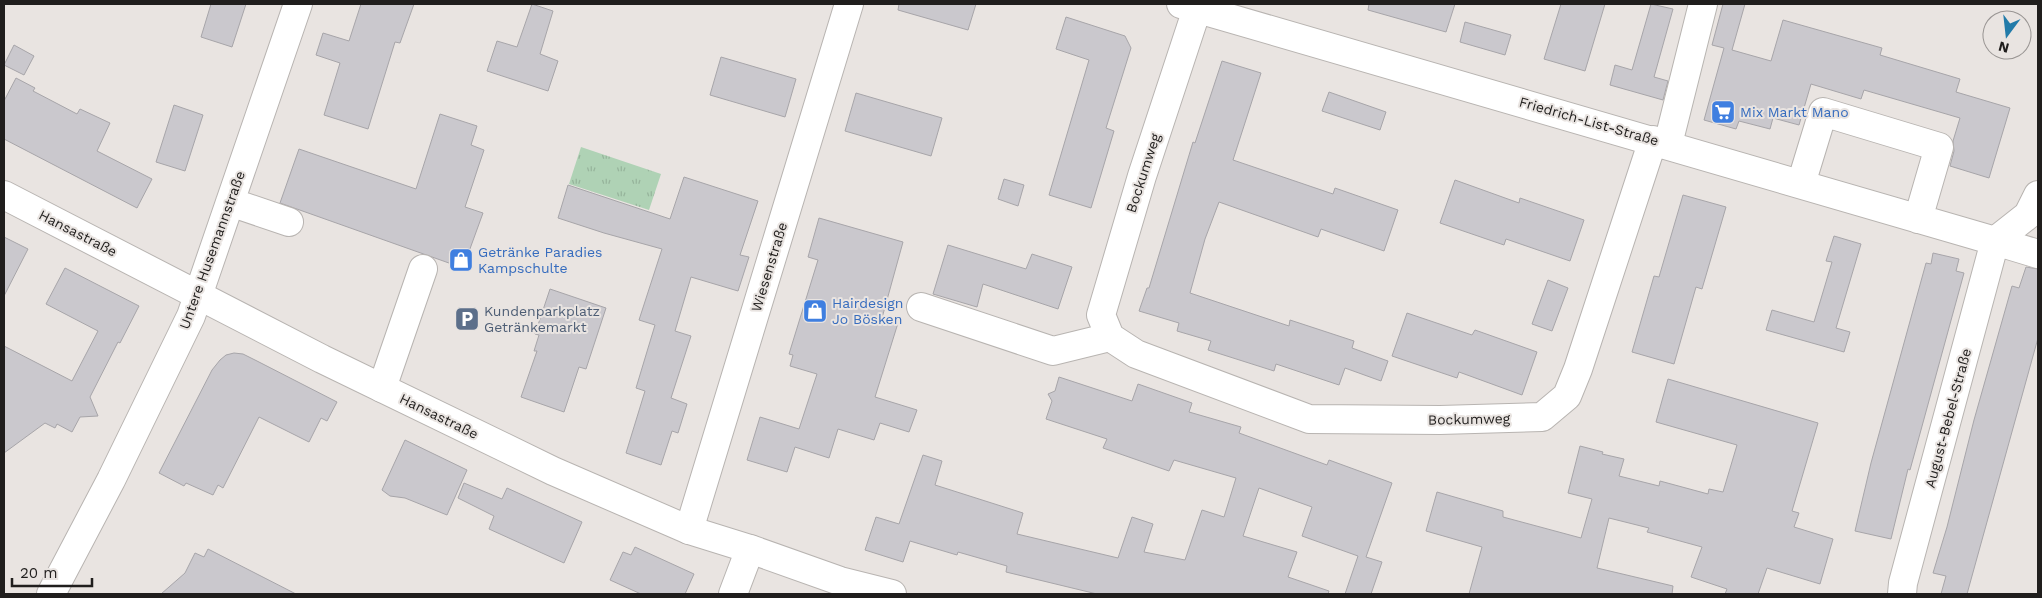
<svg xmlns="http://www.w3.org/2000/svg" width="2042" height="598" viewBox="0 0 2042 598" font-family="'Work Sans',sans-serif">
<style>
.grass{fill:url(#grass-tufts)}
.building{fill:#cac8cd;stroke:#a7a5a9}
.lines{fill:none;stroke-linecap:round;stroke-linejoin:round}
.minor-casing{stroke:#b8b4b1;stroke-width:30}
.major-casing{stroke:#b8b4b1;stroke-width:30}
.minor{stroke:#fff;stroke-width:28}
.major{stroke:#fff;stroke-width:28}
.labels{text-anchor:middle;stroke-width:4;stroke-linejoin:round;paint-order:stroke}
.shop-label{font-size:14px;fill:#366cbe;stroke:#e9e4e1;text-anchor:start}
.street-label{font-size:14px;fill:#201e1d;stroke:#e9e4e1}
.service-label{font-size:14px;fill:#4e5e75;stroke:#e9e4e1;text-anchor:start}
</style>
<defs>
<pattern id="grass-tufts" width="24" height="20" patternUnits="userSpaceOnUse" patternTransform="scale(1.25)"><rect width="24" height="20" fill="#afd2b5"/><path d="M3 7l-1-3M5 7V3M7 7l1-3M15 17l-1-3M17 17v-4M19 17l1-3" fill="none" stroke="#96b49b"/></pattern>
</defs>
<rect width="100%" height="100%" fill="#e9e4e1"/>
<path class="grass" d="M581,147L661,174L649,210L569,184Z"/>
<path class="building" d="M211,4H246L232,47L201,37Z
M361,4H414L400,43L395,42L368,129L324,115L340,63L316,55L323,33L349,41Z
M532,4L553,11L540,54L558,61L548,91L487,71L497,41L517,47Z
M899,4H976L968,30L898,10Z
M1369,4H1455L1446,32L1368,10Z
M1561,4H1605L1585,71L1544,59Z
M1651,4L1673,9L1654,77L1668,81L1663,100L1610,85L1615,65L1632,70Z
M1723,4H1745L1732,50L1771,61L1783,20L1882,48L1880,55L1960,79L1956,92L2010,108L1989,178L1950,166L1954,151L1953,141L1960,118L1864,90L1861,99L1811,84L1799,125L1773,118L1770,129L1739,121L1736,129L1704,120L1724,48L1712,45Z
M1066,17L1125,36L1131,48L1106,128L1114,131L1091,208L1049,195L1089,60L1056,49Z
M1465,22L1511,35L1505,55L1460,42Z
M14,45L34,56L24,75L4,65Z
M721,57L796,79L785,117L710,95Z
M1222,61L1261,73L1233,160L1333,194L1335,188L1398,210L1384,251L1321,229L1318,237L1219,202L1205,239L1190,293L1289,326L1290,320L1354,341L1352,348L1388,361L1381,381L1345,368L1339,385L1276,364L1274,371L1208,350L1211,341L1177,331L1179,323L1139,311L1147,288H1149L1193,142L1195,143Z
M16,78L35,88L33,91L77,114L80,109L110,123L97,151L152,179L137,208L4,139V101Z
M1329,92L1386,112L1380,130L1322,111Z
M856,93L942,118L931,156L845,131Z
M174,105L203,115L185,171L156,162Z
M440,114L477,126L471,145L484,150L465,207L483,213L463,268L280,203L299,149L416,189Z
M684,177L758,201L740,255L749,257L738,291L691,277L675,331L691,336L671,398L687,404L678,433L672,431L661,465L626,453L645,391L636,388L655,325L639,320L662,249L604,233L558,218L568,185L670,219Z
M1004,179L1024,185L1018,206L998,199Z
M1455,180L1519,203L1520,198L1584,220L1570,261L1506,239L1504,245L1440,223Z
M1683,195L1726,207L1702,289L1696,287L1674,364L1632,352L1654,276L1659,277Z
M819,218L903,242L882,318L898,323L875,397L917,410L909,432L880,423L874,440L838,429L829,458L795,447L787,472L747,460L760,417L799,429L817,374L790,366L793,355L789,354L818,260L808,257Z
M1834,236L1861,244L1836,328L1850,332L1844,352L1766,330L1772,310L1814,322L1832,262L1826,261Z
M4,237L28,249L4,296Z
M948,245L1026,269L1032,254L1072,267L1058,309L983,284L977,307L933,294Z
M1933,253L1959,259L1956,271L1964,273L1910,470L1908,469L1891,539L1855,531L1871,463L1926,263L1931,264Z
M2026,267L2038,269V338L1967,594H1941L1946,576L1933,573L1947,527L1974,420L2012,286L2019,288Z
M65,268L139,306L120,343L118,342L90,397L98,416L80,417L72,432L57,424L55,428L45,423L4,453V346L72,381L98,331L46,304Z
M1548,280L1568,288L1552,331L1532,324Z
M550,289L606,308L586,369L579,367L564,412L521,397L537,351H534L539,335L535,334Z
M1407,313L1472,335L1475,330L1537,352L1522,395L1459,372L1457,378L1392,356Z
M234,353L243,354L257,361L337,402L327,421L321,418L309,442L259,417L223,488L218,485L213,495L186,483L184,486L159,473L212,370L220,360L226,355Z
M1059,377L1132,401L1138,384L1192,403L1189,412L1241,427L1239,433L1327,465L1329,460L1392,483L1366,557L1382,562L1371,594H1345L1358,556L1302,536L1312,507L1259,488L1243,536L1297,552L1288,577L1329,591L1328,594H1097L1006,572L1007,566L958,552L957,555L910,541L903,562L865,550L876,517L899,524L923,455L942,461L935,485L1023,513L1017,534L1118,558L1132,517L1153,524L1144,552L1185,560L1202,510L1224,517L1236,478L1174,460L1169,471L1103,448L1107,439L1046,419L1052,401L1048,394L1055,391Z
M1668,379L1818,423L1792,511L1799,513L1794,527L1833,539L1820,584L1767,568L1758,594H1725L1727,589L1691,577L1702,547L1647,532L1649,528L1609,518L1597,568L1673,586L1672,594H1469L1482,547L1426,531L1437,492L1503,511V517L1581,538L1592,499L1568,493L1580,446L1603,452L1602,454L1624,459L1619,476L1659,486L1660,481L1708,494L1709,489L1723,492L1737,445L1656,422Z
M405,440L467,470L447,515L405,498L390,496L382,490Z
M464,483L502,499L507,488L582,522L564,563L489,529L494,516L458,498Z
M635,547L694,574L685,594H641L610,580L623,552L631,555Z
M208,549L296,594H161L185,573L195,553L204,557Z"/>
<g class="lines">
<defs>
<path id="minor" d="M1181,4L1995,241L2028,215L2038,195
M1197,9L1142,176L1101,315L1110,337L1136,354L1309,419L1440,420L1542,417L1567,396L1578,369L1653,140
M1668,144L1703,4
M1801,184L1823,112L1939,147L1918,219
M230,202L289,222
M921,307L1053,351L1110,337
M382,388L423,269
M689,530L849,4
M51,594L111,480L191,316L298,4
M733,594L750,549
M1902,594L1903,583L1995,241L2038,254"/>
<path id="major" d="M4,195L322,359L553,471L689,530L750,549L840,581L892,594"/>
</defs>
<use href="#minor" class="minor-casing"/>
<use href="#major" class="major-casing"/>
<use href="#minor" class="minor"/>
<use href="#major" class="major"/>
</g>
<defs>
<symbol id="supermarket-square" viewBox="-11 -11 22 22"><rect x="-9" y="-9" width="18" height="18" rx="4" fill="#3f7fe0" stroke="#e9e4e1"/><path d="M-6-5.5h2.5l.6 2H6L4.5 2H-2.5L-4.4-4H-6ZM-1.5 3.2a1.3 1.3 0 1 0 .1 0ZM3 3.2a1.3 1.3 0 1 0 .1 0Z" fill="#fff"/></symbol>
<symbol id="shop-square" viewBox="-11 -11 22 22"><rect x="-9" y="-9" width="18" height="18" rx="4" fill="#3f7fe0" stroke="#e9e4e1"/><path d="M-5-2.5h2.3a2.7 3.5 0 0 1 5.4 0H5L5.5 6h-11ZM-1.5-2.5h3a1.5 2.3 0 0 0-3 0Z" fill="#fff"/></symbol>
<symbol id="parking-square" viewBox="-11 -11 22 22"><rect x="-9" y="-9" width="18" height="18" rx="4" fill="#5c6f8a" stroke="#e9e4e1"/><path d="M-3.5-5.5H1a3.5 3.5 0 0 1 0 7H-1V5.5H-3.5ZM-1-3.4V-.6H.8a1.4 1.4 0 0 0 0-2.8Z" fill="#fff"/></symbol>
</defs>
<g fill-rule="evenodd">
<use href="#supermarket-square" x="1709" y="98" width="28" height="28"/>
<use href="#shop-square" x="447" y="246" width="28" height="28"/>
<use href="#shop-square" x="801" y="297" width="28" height="28"/>
<use href="#parking-square" x="453" y="305" width="28" height="28"/>
</g>
<g class="labels">
<g class="shop-label">
<text x="1740" y="117">Mix Markt Mano</text>
<text x="478" y="257">Getränke Paradies<tspan x="478" dy="16">Kampschulte</tspan></text>
<text x="832" y="308">Hairdesign<tspan x="832" dy="16">Jo Bösken</tspan></text>
</g>
<g class="street-label">
<text transform="translate(1589 121) rotate(16)" y="5">Friedrich-List-Straße</text>
<text transform="translate(1143 173) rotate(-72)" y="5">Bockumweg</text>
<text transform="translate(78 233) rotate(27)" y="5">Hansastraße</text>
<text transform="translate(212 250) rotate(-70)" y="5">Untere Husemannstraße</text>
<text transform="translate(769 267) rotate(-73)" y="5">Wiesenstraße</text>
<text transform="translate(439 416) rotate(26)" y="5">Hansastraße</text>
<text transform="translate(1948 418) rotate(-75)" y="5">August-Bebel-Straße</text>
<text transform="translate(1469 419) rotate(-1)" y="5">Bockumweg</text>
</g>
<g class="service-label">
<text x="484" y="316">Kundenparkplatz<tspan x="484" dy="16">Getränkemarkt</tspan></text>
</g>
</g>
<rect width="2042" height="598" fill="none" stroke="#201e1d" stroke-width="10"/>
<g transform="translate(2007 35) rotate(195)"><circle r="24" fill="#e9e4e1" stroke="#999593"/>
<path d="M0-4L9 19L0 12L-9 19Z" fill="#227ba9"/>
<text y="-8" font-size="14" font-weight="bold" text-anchor="middle" fill="#201e1d">N</text>
</g>
<path d="M12 578v8h80v-8" fill="none" stroke="#201e1d" stroke-width="2.5"/>
<text x="20" y="578" font-size="15" fill="#201e1d" stroke="#e9e4e1" stroke-width="4" paint-order="stroke">20 m</text>
</svg>
